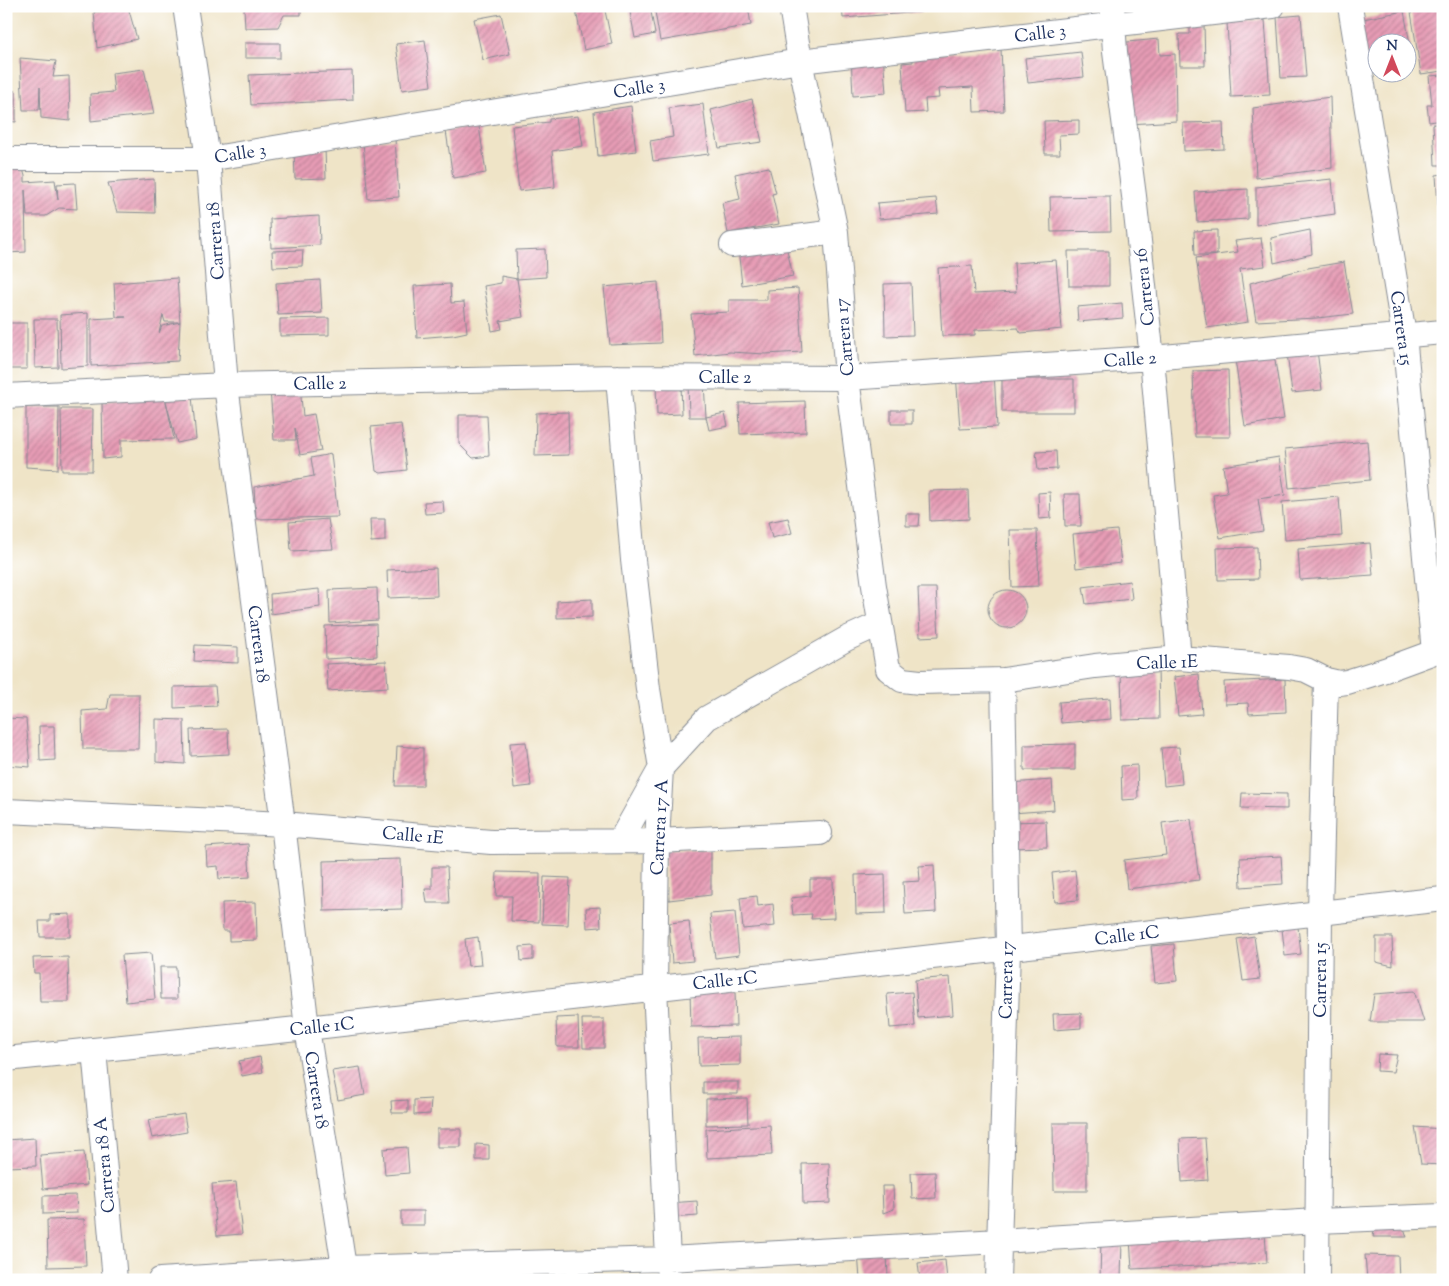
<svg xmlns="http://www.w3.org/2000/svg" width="1449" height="1286" viewBox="0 0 1449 1286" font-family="'Sorts Mill Goudy',serif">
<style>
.building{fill:url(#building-hatch);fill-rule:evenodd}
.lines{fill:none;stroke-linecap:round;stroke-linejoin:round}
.minor-casing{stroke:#858a92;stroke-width:26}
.minor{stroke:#fff;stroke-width:24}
.labels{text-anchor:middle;stroke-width:4;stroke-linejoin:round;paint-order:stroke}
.street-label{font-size:18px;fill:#1b2f5e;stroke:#fff}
</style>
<defs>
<pattern id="building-hatch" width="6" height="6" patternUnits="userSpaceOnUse" patternTransform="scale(1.25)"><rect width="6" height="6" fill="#e79cb5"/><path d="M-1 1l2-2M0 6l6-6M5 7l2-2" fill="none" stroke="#ba8096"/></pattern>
</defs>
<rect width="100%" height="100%" fill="#fff"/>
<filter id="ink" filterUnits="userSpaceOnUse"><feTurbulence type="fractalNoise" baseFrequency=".02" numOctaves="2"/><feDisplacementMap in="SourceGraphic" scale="10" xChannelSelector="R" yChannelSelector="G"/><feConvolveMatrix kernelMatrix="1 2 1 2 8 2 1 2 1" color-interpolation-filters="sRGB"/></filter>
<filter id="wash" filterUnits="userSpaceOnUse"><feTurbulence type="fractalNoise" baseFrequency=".0096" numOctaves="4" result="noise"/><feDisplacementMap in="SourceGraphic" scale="20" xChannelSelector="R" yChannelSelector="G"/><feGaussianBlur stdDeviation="1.12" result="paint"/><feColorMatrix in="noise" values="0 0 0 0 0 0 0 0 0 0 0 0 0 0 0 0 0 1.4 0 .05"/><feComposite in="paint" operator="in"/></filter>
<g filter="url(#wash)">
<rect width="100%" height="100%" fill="#efe4c7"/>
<g id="blocks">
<path class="building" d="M269,6H301V15H284L278,27L245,28L244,8H269Z
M575,6H604L612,44L584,50Z
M629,6H650L655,34L635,38Z
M654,6H748L751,25L660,41Z
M842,6H920L921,12L843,18Z
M1410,6H1443V71L1421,74Z
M128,7L137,39L97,48L94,12Z
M1404,11L1414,66L1406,67V42H1376V72L1368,74L1358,20Z
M501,14L510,54L483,60L474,19Z
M1301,15L1306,77L1281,78L1277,17Z
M1265,20L1270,95L1231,97L1227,22Z
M1190,23H1204L1205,66H1180L1179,34H1190Z
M1159,39L1160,55L1175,54L1176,121L1130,124L1117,43Z
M425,40L431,86L402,90L396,44Z
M245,43H280V58H245Z
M1001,49L1004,111L974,112L973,87L938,89L939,98L925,99L926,112L905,113L902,63L913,62V55Z
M1081,52L1084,77L1028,83L1025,58Z
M883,54L886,93L853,96L851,56Z
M20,58L56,61L53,77L69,76L70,121L41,118L40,87L39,110H23Z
M144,69L154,114L91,121L90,94L114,92L112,73Z
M352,71L353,100L251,105L249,75Z
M1443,75V120L1429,122L1427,105H1432L1429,76Z
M6,90L16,91V122L6,121Z
M1330,97L1332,168L1256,178L1253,108Z
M752,99L762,142L719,148L711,110Z
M703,104L709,154L653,161L650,141L673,137L669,108Z
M631,106L636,151L598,156L594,112Z
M578,116L583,146L552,151L555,187L519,191L512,126L549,122V119Z
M1079,120V134L1059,135L1060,154H1045L1044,121Z
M1223,122L1224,149L1184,151L1183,123Z
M1433,124H1443V165H1435Z
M479,126L486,173L453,178L446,131Z
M395,139L399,197L368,199L363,142Z
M294,149H325L326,178L295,179Z
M6,162H21L25,176V182L55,180L58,200L57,184L75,183L77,209L59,208L46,216H27L25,190L26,252L6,253Z
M769,167L776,193L772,194L779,224L728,233L722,203L740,199L735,174Z
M1443,174V236H1440L1436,175Z
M154,179L155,213L117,212L108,183Z
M1332,179L1335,214L1256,225V187Z
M1248,189V219L1197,222L1195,192Z
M1110,196L1111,231L1051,232L1050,197Z
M936,198L938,214L879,219L877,203Z
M319,216L320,245L271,248L270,219Z
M1217,230V255H1195L1194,231Z
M1310,230L1312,254L1274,263L1271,238Z
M1261,238L1265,266L1240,269L1248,322L1207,328L1196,258L1238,252L1235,241Z
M785,241L793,276L742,285L738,248Z
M545,249L546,277L517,279L516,250Z
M303,250L302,266L273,267L272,251Z
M1068,251H1109V286H1069Z
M1056,260L1062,329L1021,333L1018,328L975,330V335L942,336L938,268L972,266L974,294L1016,292L1014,263Z
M1344,262L1353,314L1317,318L1256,321L1250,283L1308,268Z
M501,276L517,279L523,317L500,321L502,329L492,331L484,286L501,283Z
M177,278L180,322L178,361L91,366V319L126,317H116L114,283ZM163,315L165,322H180L162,326L159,333Z
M320,280L322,313L278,315L276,283Z
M658,282L661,343L610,345L604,287Z
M911,283L913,335L885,336L884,284Z
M450,284L451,303L464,302L467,332L453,335L417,338L414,286Z
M798,288L802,352L765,354L730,352L695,356L691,314L729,312V300H767V290Z
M1122,303L1123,318L1078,322L1077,307Z
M88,313V366L61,368L60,315Z
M329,318V335L280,336V319Z
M34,319H57L58,367L35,368Z
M9,323H27V369H9Z
M1317,350L1322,390L1292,393L1287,353Z
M1274,354L1284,419L1245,426L1235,360Z
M1228,370L1230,437H1195L1193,371Z
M994,371L997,427L960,429L956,373Z
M1002,379H1074V412H1002Z
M681,383L682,414L657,415L656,384Z
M688,383H704L706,417H689Z
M300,388L303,416L314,414L321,451L300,455L295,428L296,440H274L270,390Z
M164,392L174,439L121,440V457L103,459L102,402Z
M192,396L196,439L177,443L165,398Z
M805,401L806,432L740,434L739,403Z
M26,407H59L58,469L26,467Z
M61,409H93L92,471H62Z
M891,410H912V424H891Z
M568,412L569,455L535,456L536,413Z
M725,413L728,426L709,430L706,417Z
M459,415H487L489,456L473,458L459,444Z
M401,424L407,470L381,473L376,471L371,427Z
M1367,441L1370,480L1289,488L1285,449Z
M1056,451L1057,469L1038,470L1036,452Z
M331,454L338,517L256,519L254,487L314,476L311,458Z
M1279,457L1285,495L1258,499L1263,531L1220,538L1213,495L1227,493L1223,466Z
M968,490L969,519L930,521L929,491Z
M1050,492L1051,518L1039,519L1038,493Z
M1064,494H1080L1081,526H1065Z
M1339,497L1342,536L1285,540L1282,502Z
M443,501L444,513L425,514L424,502Z
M906,514H920L919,526H906Z
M788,518L792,533L772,538L768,522Z
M328,519L333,549L291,551L289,522Z
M370,519H385V541L371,542Z
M1010,530H1037L1039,586L1012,587Z
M1117,530L1121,563L1076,568L1073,534Z
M1370,543L1373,575L1300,580L1298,549Z
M1257,547L1258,579L1218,580L1217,548Z
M436,568L437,596L388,598L387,570Z
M1130,581L1132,599L1086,604L1083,587Z
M377,588L378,620L330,623L329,590Z
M918,588H936L939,636L920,637Z
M319,589L320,607L271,614L270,594Z
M988 609a19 19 0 1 1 38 0a19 19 0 1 1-38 0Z
M592,599V617L557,618V601Z
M376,624L377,656L326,659L325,626Z
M195,645L238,647V663L194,661Z
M386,661L388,687L328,691L326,664Z
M1158,667L1159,719L1122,720L1121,668Z
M1199,674L1202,714L1178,716L1174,677Z
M1285,679L1286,712L1249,714L1248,703L1225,704L1224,682Z
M215,686L217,706L174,708V687Z
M110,694H139L138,749H83L82,711L107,709Z
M1110,698L1111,719L1061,723L1059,702Z
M6,718L26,719L30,767L6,765Z
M156,719L184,720L185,764L156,762Z
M39,726H54L55,760L40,761Z
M228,729L229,754L191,756L190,730Z
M526,742L531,786L514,788L510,743Z
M1075,744V770H1024V745Z
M397,746L423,748V786H395Z
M1179,747L1182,784L1164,786L1161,748Z
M1137,765L1138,799L1122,800L1121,766Z
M1052,780L1054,810L1012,813L1009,783Z
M1242,793L1287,794V809L1241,808Z
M1191,819L1199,880L1127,889L1124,860L1166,855L1162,823Z
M1046,821L1047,847L1011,848L1010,822Z
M248,844L250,877L219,879L218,866L207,867L206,847Z
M664,850H711V895L669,900Z
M1281,856L1283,884L1241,887L1240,858Z
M401,859L402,909L324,911L323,861Z
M934,865L936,912L905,914L903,882L920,881L919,866Z
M432,867H447L449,903H427L425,889H432Z
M1075,870L1078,900L1055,902L1052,873Z
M497,872L540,873L539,922L511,921L512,896H496Z
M885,874L886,913L856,914L855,875Z
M544,877L570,878L568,925L542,924Z
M810,879H833L834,918L811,919L812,914L793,915L791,898L810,896Z
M757,896L758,906L773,904L775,926L743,929L740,898Z
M256,902L257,940L229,941V931H223L222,903Z
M600,907L601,927L587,928L586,908Z
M735,912L739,955L715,958L710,914Z
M70,914V937H40L39,921H50V915Z
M1297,918L1301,954L1285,956L1281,920Z
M689,921L693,961L672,963L669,923Z
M1254,936L1260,979L1243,981L1237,939Z
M478,937L481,965L468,966L465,939Z
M1376,937H1392L1393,966L1376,962Z
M1174,944L1177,981L1155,983L1151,946Z
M533,946V960L521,961L520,947Z
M151,953L155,999L126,1002L122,955Z
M68,957L69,1002H40L39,973H34L33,958Z
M160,967H176L177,999H161Z
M950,977L953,1015L918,1018L915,980Z
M690,991H735L736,1026L691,1027Z
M1414,991L1424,1022H1370L1374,994Z
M912,992L915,1026L890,1028L887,994Z
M1081,1013V1028L1054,1030L1053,1014Z
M578,1017L579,1047H557L556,1018Z
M582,1019H604V1048H583Z
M740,1037V1065L699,1066L698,1038Z
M1378,1054L1397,1055L1393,1072L1377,1071Z
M260,1057L263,1072L242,1076L239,1061Z
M360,1067L365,1095L338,1100L332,1071Z
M703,1082H738V1094H703Z
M747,1098L748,1124L706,1125V1099Z
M431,1099L430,1114L414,1115V1100Z
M408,1100V1113H392L391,1101Z
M184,1114L187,1132L152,1138L148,1120Z
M1053,1123H1087V1191H1054Z
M770,1125L772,1155L707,1158L706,1129Z
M1415,1127L1443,1129V1165L1421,1164Z
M437,1129H461V1147H437Z
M35,1138L36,1166L6,1167V1140Z
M1205,1138L1208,1180L1182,1182L1180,1139Z
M476,1144L489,1145V1160H476Z
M407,1147L409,1173L385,1175L383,1149Z
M84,1152L87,1185L43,1189L40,1155Z
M829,1163L830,1203L803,1204L802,1164Z
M935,1172L936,1198L912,1199L911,1173Z
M236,1182L242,1234L217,1236L212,1184Z
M882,1186H893L894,1209L883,1213Z
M76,1195L77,1213L43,1214V1196Z
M697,1201L698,1216L670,1218L669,1203Z
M401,1211H424V1225H401Z
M84,1219L86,1266L48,1267L47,1220Z
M1375,1225L1404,1228L1407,1237H1373Z
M1440,1229L1443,1230V1252H1441Z
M1265,1233L1267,1263L1132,1269L1130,1239Z
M1101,1239H1122L1121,1280H1100Z
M887,1250L888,1280H860L858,1252Z
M1365,1255L1398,1256L1399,1280H1367Z
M945,1260L947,1280H920L918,1263Z
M1044,1277H1059L1058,1280H1044Z"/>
</g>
</g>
<g filter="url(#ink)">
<use href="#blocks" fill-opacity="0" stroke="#858a92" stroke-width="1"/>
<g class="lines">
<defs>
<path id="minor" d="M185,6L208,159L226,385L283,824L307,1028L346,1280
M791,6L800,61L836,232L847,378L874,586L888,669L902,680L920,682L1003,680L1095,666L1179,658L1289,667L1306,670L1326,680L1339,683L1347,682L1385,670L1434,652L1443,651
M1112,6L1115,52L1134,196L1152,358L1179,658
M1350,6L1404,335L1434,652
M6,159H208L800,61L1273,6
M732,245L836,232
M618,377L633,560L648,689L661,768L657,841L655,987L669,1280
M6,396L226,385L618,377L847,378L1152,358L1443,332
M6,811L283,824L491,842L657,841L820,833
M620,841L661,768L707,718L846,639L879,624
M94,1050L115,1280
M6,1059L307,1028L1443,899
M160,1280L344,1268L668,1259L1000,1241L1317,1221L1443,1216
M998,1280L1008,950L1003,680
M1317,1280L1320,912L1326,680"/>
</defs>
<use href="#minor" class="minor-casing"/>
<use href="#minor" class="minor"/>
</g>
</g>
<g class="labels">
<g class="street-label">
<text transform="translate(1040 33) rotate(-7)" y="6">Calle 3</text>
<text transform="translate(639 88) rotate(-9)" y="6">Calle 3</text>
<text transform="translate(240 153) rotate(-9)" y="6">Calle 3</text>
<text transform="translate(215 241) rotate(-94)" y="6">Carrera 18</text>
<text transform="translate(1144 287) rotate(-96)" y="6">Carrera 16</text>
<text transform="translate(1402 328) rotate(82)" y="6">Carrera 15</text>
<text transform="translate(844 337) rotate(-95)" y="6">Carrera 17</text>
<text transform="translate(1130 359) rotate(-4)" y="6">Calle 2</text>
<text x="725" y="383">Calle 2</text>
<text transform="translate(320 383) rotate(-1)" y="6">Calle 2</text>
<text transform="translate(259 644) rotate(83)" y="6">Carrera 18</text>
<text transform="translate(1167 662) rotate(-2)" y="6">Calle 1E</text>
<text transform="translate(659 827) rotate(-87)" y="6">Carrera 17 A</text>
<text transform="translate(413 835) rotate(5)" y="6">Calle 1E</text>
<text transform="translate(1127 935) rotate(-7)" y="6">Calle 1C</text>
<text transform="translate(725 980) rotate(-6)" y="6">Calle 1C</text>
<text transform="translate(1006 980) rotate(-89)" y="6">Carrera 17</text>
<text transform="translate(1320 980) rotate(-90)" y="6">Carrera 15</text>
<text transform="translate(322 1026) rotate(-6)" y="6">Calle 1C</text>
<text transform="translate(317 1090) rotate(81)" y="6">Carrera 18</text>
<text transform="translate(104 1165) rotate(-95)" y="6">Carrera 18 A</text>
</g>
</g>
<rect width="1449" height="1286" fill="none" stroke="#fff" stroke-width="25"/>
<g transform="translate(1392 58)"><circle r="24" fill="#ffffff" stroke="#a4acbf"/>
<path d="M0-4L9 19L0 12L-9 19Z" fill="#d1495b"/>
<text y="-8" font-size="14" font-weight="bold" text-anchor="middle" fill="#1b2f5e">N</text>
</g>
</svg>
